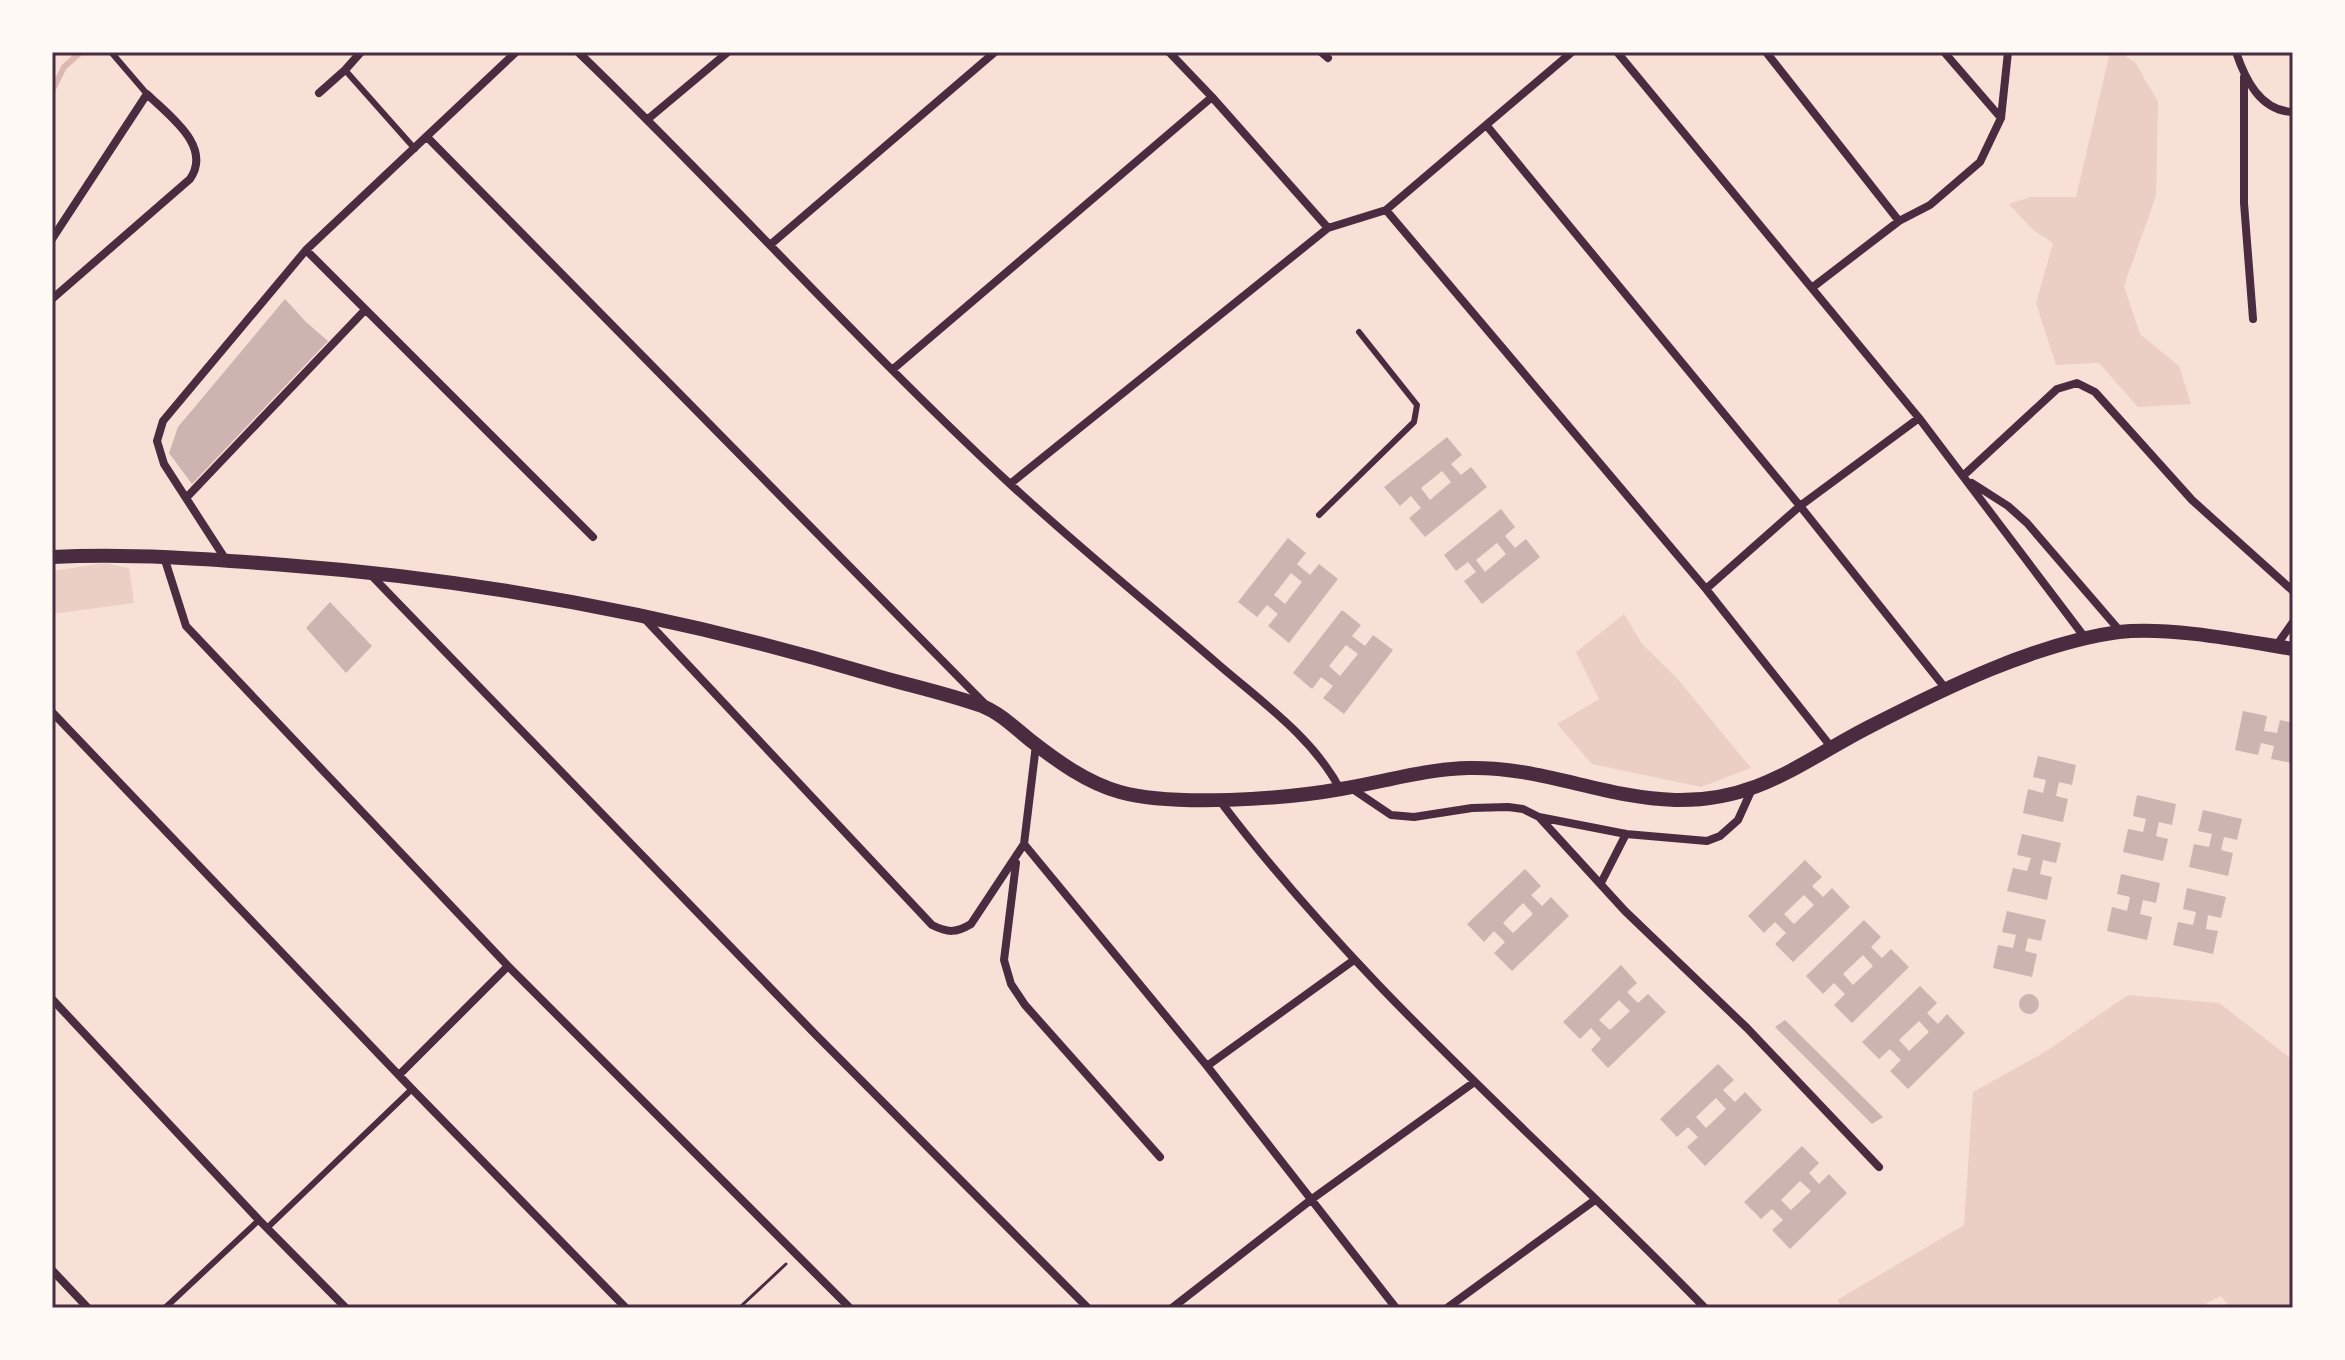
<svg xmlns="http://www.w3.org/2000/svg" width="2345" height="1360" viewBox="0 0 2345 1360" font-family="Figtree,sans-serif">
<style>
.green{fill:#ebcfc5}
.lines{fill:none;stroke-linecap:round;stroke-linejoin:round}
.stream{stroke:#dcb8b0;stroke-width:6}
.building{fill:#ccb4b1;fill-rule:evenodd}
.path{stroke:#4a2c40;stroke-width:3}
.service{stroke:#4a2c40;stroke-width:6}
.minor{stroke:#4a2c40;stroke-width:8}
.tertiary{stroke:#4a2c40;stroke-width:14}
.neatline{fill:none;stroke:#4a2c40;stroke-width:3}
</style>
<rect width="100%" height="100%" fill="#f7e1d7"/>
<path class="green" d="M2110,52H2118L2135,62L2158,102L2156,196L2124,286L2140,334L2179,366L2191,404L2138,407L2099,363L2056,365L2036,303L2053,243L2033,230L2009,204L2030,197H2076Z
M105,563L129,568L134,603L52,614V571Z
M1624,614L1642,644L1676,677L1751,768L1701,787L1592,764L1557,724L1599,699L1576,652Z
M2128,995L2219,1003L2293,1060V1308H2231L2221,1296L2197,1308H1843L1837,1300L1964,1225L1973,1092L2045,1052Z"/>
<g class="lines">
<path class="stream" d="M52,91L64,67L81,52"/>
</g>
<path class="building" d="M285,299L306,322L328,341L192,484L169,453L178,427Z
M1447,437L1462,455L1451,464L1461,475L1471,467L1487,487L1425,537L1409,518L1421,508L1411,496L1400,506L1384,487ZM1442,471L1451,482L1430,500L1421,488Z
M1501,509L1515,527L1505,536L1515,548L1526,539L1540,557L1482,604L1464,581L1476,572L1468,562L1456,571L1444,555ZM1497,543L1506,554L1485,572L1476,560Z
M1288,538L1306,553L1297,564L1310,575L1319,564L1338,579L1289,643L1268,626L1278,614L1267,605L1257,617L1238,602ZM1291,573L1302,582L1285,604L1274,595Z
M330,602L372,646L346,673L306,628Z
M1342,610L1361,625L1352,636L1365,646L1373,635L1393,650L1344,714L1323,698L1333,686L1321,677L1312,689L1293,673ZM1346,645L1358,654L1340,676L1329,666Z
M2243,711L2267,716L2264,731L2277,733L2280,720L2293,723L2292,763L2271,759L2274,746L2261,743L2258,755L2235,750Z
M2038,756L2076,765L2072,785L2059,782L2056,796L2068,799L2063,822L2023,813L2028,789L2043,793L2046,780L2033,777Z
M2137,795L2176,804L2172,825L2159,822L2156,836L2168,839L2163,861L2123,852L2128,829L2143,832L2146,819L2133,816Z
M2203,810L2242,819L2237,840L2224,837L2221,850L2233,853L2228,876L2189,867L2194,844L2209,847L2212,834L2198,831Z
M2022,834L2061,843L2056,863L2043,860L2040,874L2052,877L2047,900L2007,891L2013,868L2027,871L2031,858L2017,855Z
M1805,860L1822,877L1812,886L1823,897L1832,888L1850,907L1793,962L1775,944L1786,933L1775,922L1764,933L1748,916ZM1804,895L1814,905L1794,924L1784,914Z
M1525,869L1541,886L1531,895L1542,906L1551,897L1569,916L1512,971L1494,953L1505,942L1494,931L1484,942L1467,924ZM1523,903L1533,914L1513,933L1503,923Z
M2121,874L2160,883L2156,903L2143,900L2140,914L2152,917L2147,940L2107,931L2112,907L2127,911L2130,897L2117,894Z
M2187,888L2226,897L2221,918L2208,915L2206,929L2218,931L2213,954L2173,945L2178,922L2193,925L2196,912L2183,909Z
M2007,911L2046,920L2041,941L2028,938L2025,951L2037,954L2032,977L1993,968L1998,945L2013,948L2016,935L2002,932Z
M1864,920L1881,937L1871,947L1882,958L1891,949L1909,967L1852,1023L1834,1005L1845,994L1834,983L1823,994L1806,976ZM1863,955L1873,966L1853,985L1843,974Z
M1621,965L1637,983L1627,992L1638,1003L1648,994L1666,1012L1608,1068L1591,1050L1601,1039L1591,1028L1580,1039L1563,1022ZM1619,1000L1630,1011L1610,1030L1599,1020Z
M1920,986L1937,1003L1927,1013L1938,1024L1947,1014L1965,1033L1908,1089L1890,1071L1901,1060L1890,1049L1879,1059L1862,1042ZM1919,1021L1929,1032L1909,1051L1899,1040Z
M2019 1004a10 10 0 1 1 20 0a10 10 0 1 1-20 0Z
M1785,1020L1883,1117L1872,1124L1775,1027Z
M1718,1064L1734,1080L1723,1090L1735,1102L1745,1092L1762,1110L1705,1166L1687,1147L1698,1137L1688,1127L1677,1137L1660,1119ZM1716,1098L1726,1109L1706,1128L1696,1117Z
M1802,1146L1819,1163L1809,1173L1819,1184L1829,1174L1847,1193L1790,1249L1772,1230L1783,1220L1772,1209L1761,1219L1744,1202ZM1800,1181L1811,1191L1791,1210L1781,1200Z"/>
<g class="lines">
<path class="path" d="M739,1308L786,1264"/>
<path class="service" d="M111,52L147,94
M345,70L415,149
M1319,515L1414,422L1417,405L1359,332
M267,1228L412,1089
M165,1308L259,1220"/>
<path class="minor" d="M578,52C725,193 860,345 1009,483C1077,546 1149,604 1219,665C1262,702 1313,738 1340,789
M1169,52L1212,97L1328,228
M1321,52L1328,58
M1617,52L1919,418L2086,639
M1766,52L1899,221
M1944,52L2001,118
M2236,52C2245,79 2260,111 2293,112
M2244,77V203L2253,319
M319,93L345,70L361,52
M648,119L728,52
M1487,126L1800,506L1946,689
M428,138L986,705
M1386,210L1572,52
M52,239L147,94C168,115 213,146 190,179L52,299
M770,245L995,52
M306,250L593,537
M1813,287L1899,221L1930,205L1980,162L2001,118L2008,52
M892,370L1212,97
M1964,475L2057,389L2077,383L2095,392L2192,500L2293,591
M1972,483L2008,506L2027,523L2120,631
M1010,484L1328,228L1386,210L1706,589L1832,748
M187,497L365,310
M164,557L186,626L508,966L850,1308
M226,560L164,464L157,441L163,421L306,250L516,52
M370,574L815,1034L1088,1308
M1706,589L1800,506L1919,418
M644,618L932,925C948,933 956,933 971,924L1024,844L1036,745
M2276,646L2293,622
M52,712L412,1089L626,1308
M1351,788L1391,815L1414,817L1472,808L1508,807L1523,809L1539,817L1626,834L1707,841L1720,836L1738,820L1752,789
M1220,801C1363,990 1541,1139 1705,1308
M1539,817L1625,911L1747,1028L1879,1167
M1024,844L1207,1066L1396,1308
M1016,863L1004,960L1011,984L1025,1005L1160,1157
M1601,883L1626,834
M52,999L259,1220L346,1308
M1207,1066L1354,960
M399,1075L508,966
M52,1270L88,1308
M1172,1308L1312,1199L1473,1083
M1447,1308L1595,1200"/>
<path class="tertiary" d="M52,557C130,553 208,559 285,565C483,580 680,617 870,674C907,685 946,693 982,706C1000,713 1015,728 1030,740C1057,761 1087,783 1120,792C1174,807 1285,799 1341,789C1383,782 1425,769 1468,768C1541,766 1603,798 1675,800C1757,802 1801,762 1869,727C1943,689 2036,643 2119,632C2167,626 2244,641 2293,649"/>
</g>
<rect width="2345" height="1360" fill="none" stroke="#fffaf5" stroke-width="108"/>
<rect x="54" y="54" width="2237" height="1252" class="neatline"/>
</svg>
